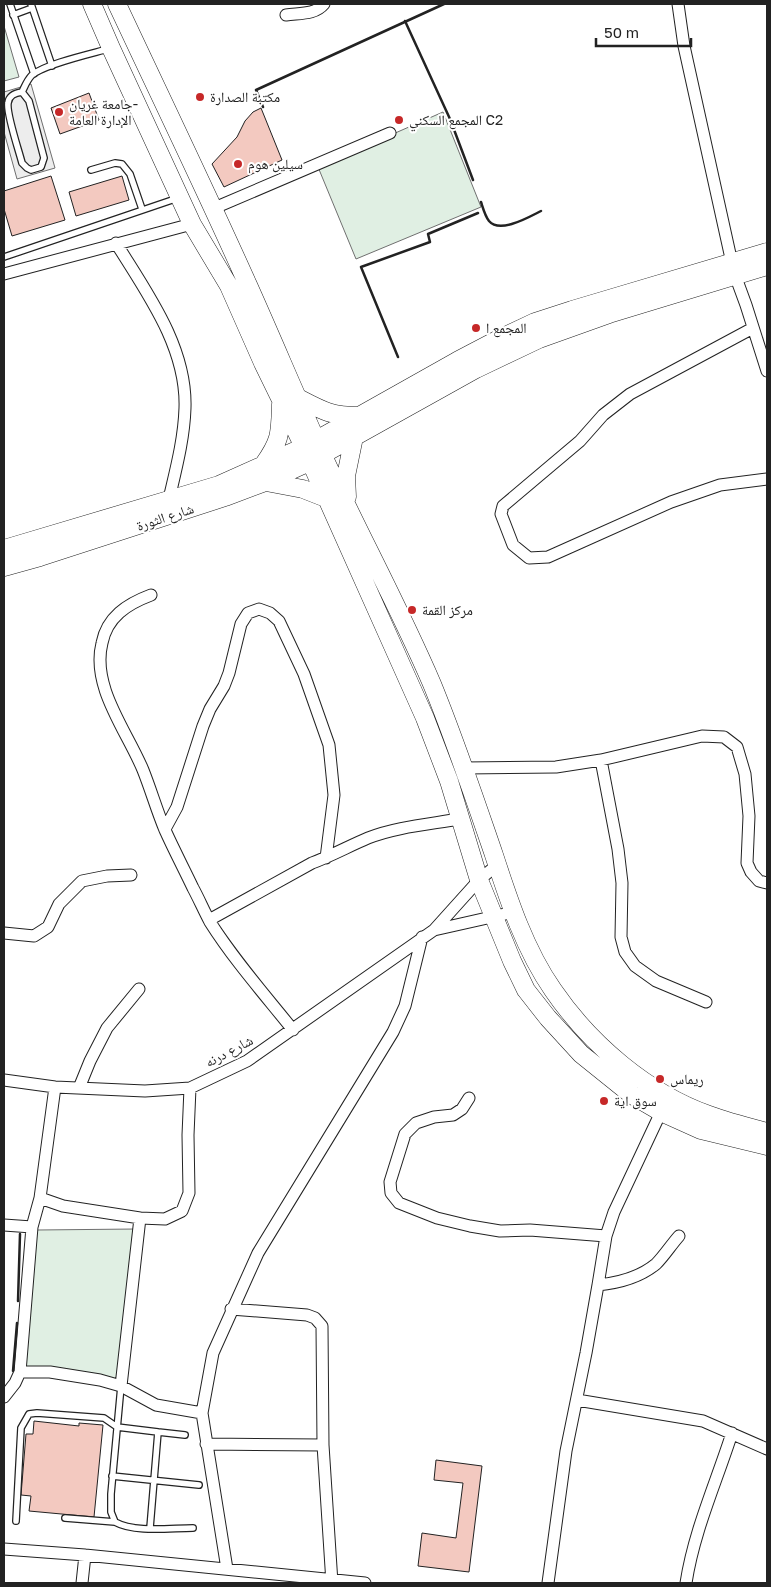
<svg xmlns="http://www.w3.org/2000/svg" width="771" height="1587" viewBox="0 0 771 1587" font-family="'Golos Text','Noto Naskh Arabic',sans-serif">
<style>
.green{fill:#e0efe3;stroke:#6f6f6f}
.parking{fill:#ededed;stroke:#6f6f6f}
.building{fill:#f3c9c0;stroke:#222}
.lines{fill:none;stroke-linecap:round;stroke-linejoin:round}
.service-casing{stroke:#222;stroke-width:8}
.minor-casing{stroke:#222;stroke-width:13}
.primary-casing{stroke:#222;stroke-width:19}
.service{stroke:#fff;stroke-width:5.5}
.minor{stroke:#fff;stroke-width:11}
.primary{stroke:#fff;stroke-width:18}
.wall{stroke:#222;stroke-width:2.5}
.poi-dot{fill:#c62828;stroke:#fff;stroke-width:2}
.labels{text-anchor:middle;stroke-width:4;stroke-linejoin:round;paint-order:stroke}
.poi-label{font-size:14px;fill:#222;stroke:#fff;text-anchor:start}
.street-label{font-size:14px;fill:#222;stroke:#fff}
</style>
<rect width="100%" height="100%" fill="#fff"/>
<path class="green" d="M4,26L19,77L4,81Z
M443,112L481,207L356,259L318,167Z
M136,1229L119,1380L24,1368L37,1230Z"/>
<path class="parking" d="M31,84L55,168L17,179L4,132V92Z"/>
<path class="building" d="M89,93L99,120L60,134L51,108Z
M261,108L282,160L224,187L212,164L237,137L245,121L253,112Z
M51,176L65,220L12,236L4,209V191Z
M122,176L129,200L76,216L69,192Z
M34,1421L79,1426V1423L103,1425L94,1517L29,1511L31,1496L21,1495L26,1434H33Z
M436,1460L482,1466L469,1572L418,1566L422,1533L456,1538L463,1483L434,1480Z"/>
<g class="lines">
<defs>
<path id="service" d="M10,4L34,74
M31,4L52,66
M13,15L32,8
M22,92L29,101L44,158L41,167L31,170L27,168L22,163C19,151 6,113 8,103C9,95 15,93 22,92Z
M22,92C25,86 27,80 32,75C45,64 90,54 108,49
M91,170L115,163L122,164L130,174L142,209
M4,257L178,198
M121,1386L111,1494V1512L115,1522C135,1533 170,1528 193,1528
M158,1432L185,1435
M112,1476L199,1485
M65,1518L115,1522
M16,1521L21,1428L29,1414L37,1413L104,1418L117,1427L158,1432L150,1528"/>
<path id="minor" d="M678,4L684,46L732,263
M286,15C299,13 315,15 324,4
M212,209L390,133
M116,243C147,293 187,347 185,408C184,439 176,469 169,499
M4,274L192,224
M735,275L746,305L767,371
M753,328L630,394L603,415L580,441L503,506L501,514L513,545L529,558L548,557L671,502L720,485L767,479
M151,595C127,604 107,617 102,643C91,687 127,731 143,770C151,790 157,811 165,830C174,850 184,869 193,888C199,899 204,911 210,922C234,960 265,995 293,1030
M601,760L618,849L622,883L621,937L625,952L635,966L656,981L706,1002
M464,768L556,767L601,760L702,736L724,737L737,747L745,774L749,816L747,863L751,872L759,881L767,883
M165,829L177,807L203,726L210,709L224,686L229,673L241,624L248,613L259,609L270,613L279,621L304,674L329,745L334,795L326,858
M209,920L312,863C331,856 349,846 368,838C395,827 431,824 459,819
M434,930L514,912
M4,933L34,936L48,927L59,904L82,881L107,876L131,875
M4,1080L55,1087L145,1091L190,1088L247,1061L434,930L479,880L497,865
M79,1088L90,1061L107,1028L139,989
M469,1098L462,1109L453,1115L434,1117L416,1123L405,1134L390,1182L391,1193L399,1203L437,1218L470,1226L500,1231L530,1230L606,1236
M40,1198L63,1206L140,1218L121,1386
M140,1218L165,1219L182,1211L189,1193L188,1135L190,1088
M4,1225L32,1227
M598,1285L606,1236L614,1212L661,1112
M231,1309L307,1315L315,1318L322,1326L323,1445L332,1583
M20,1372H50L100,1380L121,1386L156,1405L202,1413
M4,1397L15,1383L20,1372L32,1227L40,1198L55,1087
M577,1400L703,1421L767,1449
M206,1444L323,1445
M4,1549L85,1555L365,1583
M227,1569L202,1413L213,1353L258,1253L393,1032L405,1006L422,937
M82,1583L85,1555
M548,1583L566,1451L586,1353L598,1285C618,1283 639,1278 656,1264C664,1256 671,1245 679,1236
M686,1583C694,1531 716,1483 732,1433"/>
<path id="primary" d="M92,4L111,48L192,224L229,286L263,363L304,447L425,718L449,781L479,880L512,961L526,990L548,1018L581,1054L632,1095L661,1112L701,1130L767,1146
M117,4C161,98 206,191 248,285C274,343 298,401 324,458C359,534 399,607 432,684C455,740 474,797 494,855C509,901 525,950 553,990C590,1044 647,1093 709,1115C728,1122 748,1127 767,1132
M298,398C323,411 331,416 359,416
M264,464C281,440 280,433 281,404
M266,482L303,489L326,498
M347,497L346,476L354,437
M4,549L219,485L304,447L457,361L499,339L535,322L572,310L767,252
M4,567L40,557L225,497L265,482L309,462L476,369L539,339L609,314L767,266"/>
</defs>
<use href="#service" class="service-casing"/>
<use href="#minor" class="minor-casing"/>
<use href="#primary" class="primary-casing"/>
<use href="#service" class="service"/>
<use href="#minor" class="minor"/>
<use href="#primary" class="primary"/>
<path class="wall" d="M405,21L450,119L473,180
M263,107L256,90L444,4
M481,202C483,208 485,216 489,221C500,234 529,217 541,211
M398,357L361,267L430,242L428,234L478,213
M18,1301L20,1234
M13,1371L17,1323"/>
</g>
<g class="poi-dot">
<circle cx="200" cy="97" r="5"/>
<circle cx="59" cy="112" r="5"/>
<circle cx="399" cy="120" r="5"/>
<circle cx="238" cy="164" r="5"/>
<circle cx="476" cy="328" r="5"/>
<circle cx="412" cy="610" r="5"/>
<circle cx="660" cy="1079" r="5"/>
<circle cx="604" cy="1101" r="5"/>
</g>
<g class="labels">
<g class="poi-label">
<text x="210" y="102">مكتبة الصدارة</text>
<text x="69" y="109">جامعة غريان-<tspan x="69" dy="16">الإدارة العامة</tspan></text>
<text x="409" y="125">المجمع السكني C2</text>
<text x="248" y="169">سيلين هوم</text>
<text x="486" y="333">المجمع ا</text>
<text x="422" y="615">مركز القمة</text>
<text x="670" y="1084">ريماس</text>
<text x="614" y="1106">سوق اية</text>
</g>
<g class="street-label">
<text transform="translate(165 517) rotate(-18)" y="5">شارع الثورة</text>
<text transform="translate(229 1051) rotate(-28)" y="5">شارع درنه</text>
</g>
</g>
<rect width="771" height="1587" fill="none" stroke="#222222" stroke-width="10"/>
<path d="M596 38v8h95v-8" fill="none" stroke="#222222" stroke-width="2.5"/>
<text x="604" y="38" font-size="15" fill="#222222" stroke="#ffffff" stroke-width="4" paint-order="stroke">50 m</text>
</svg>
